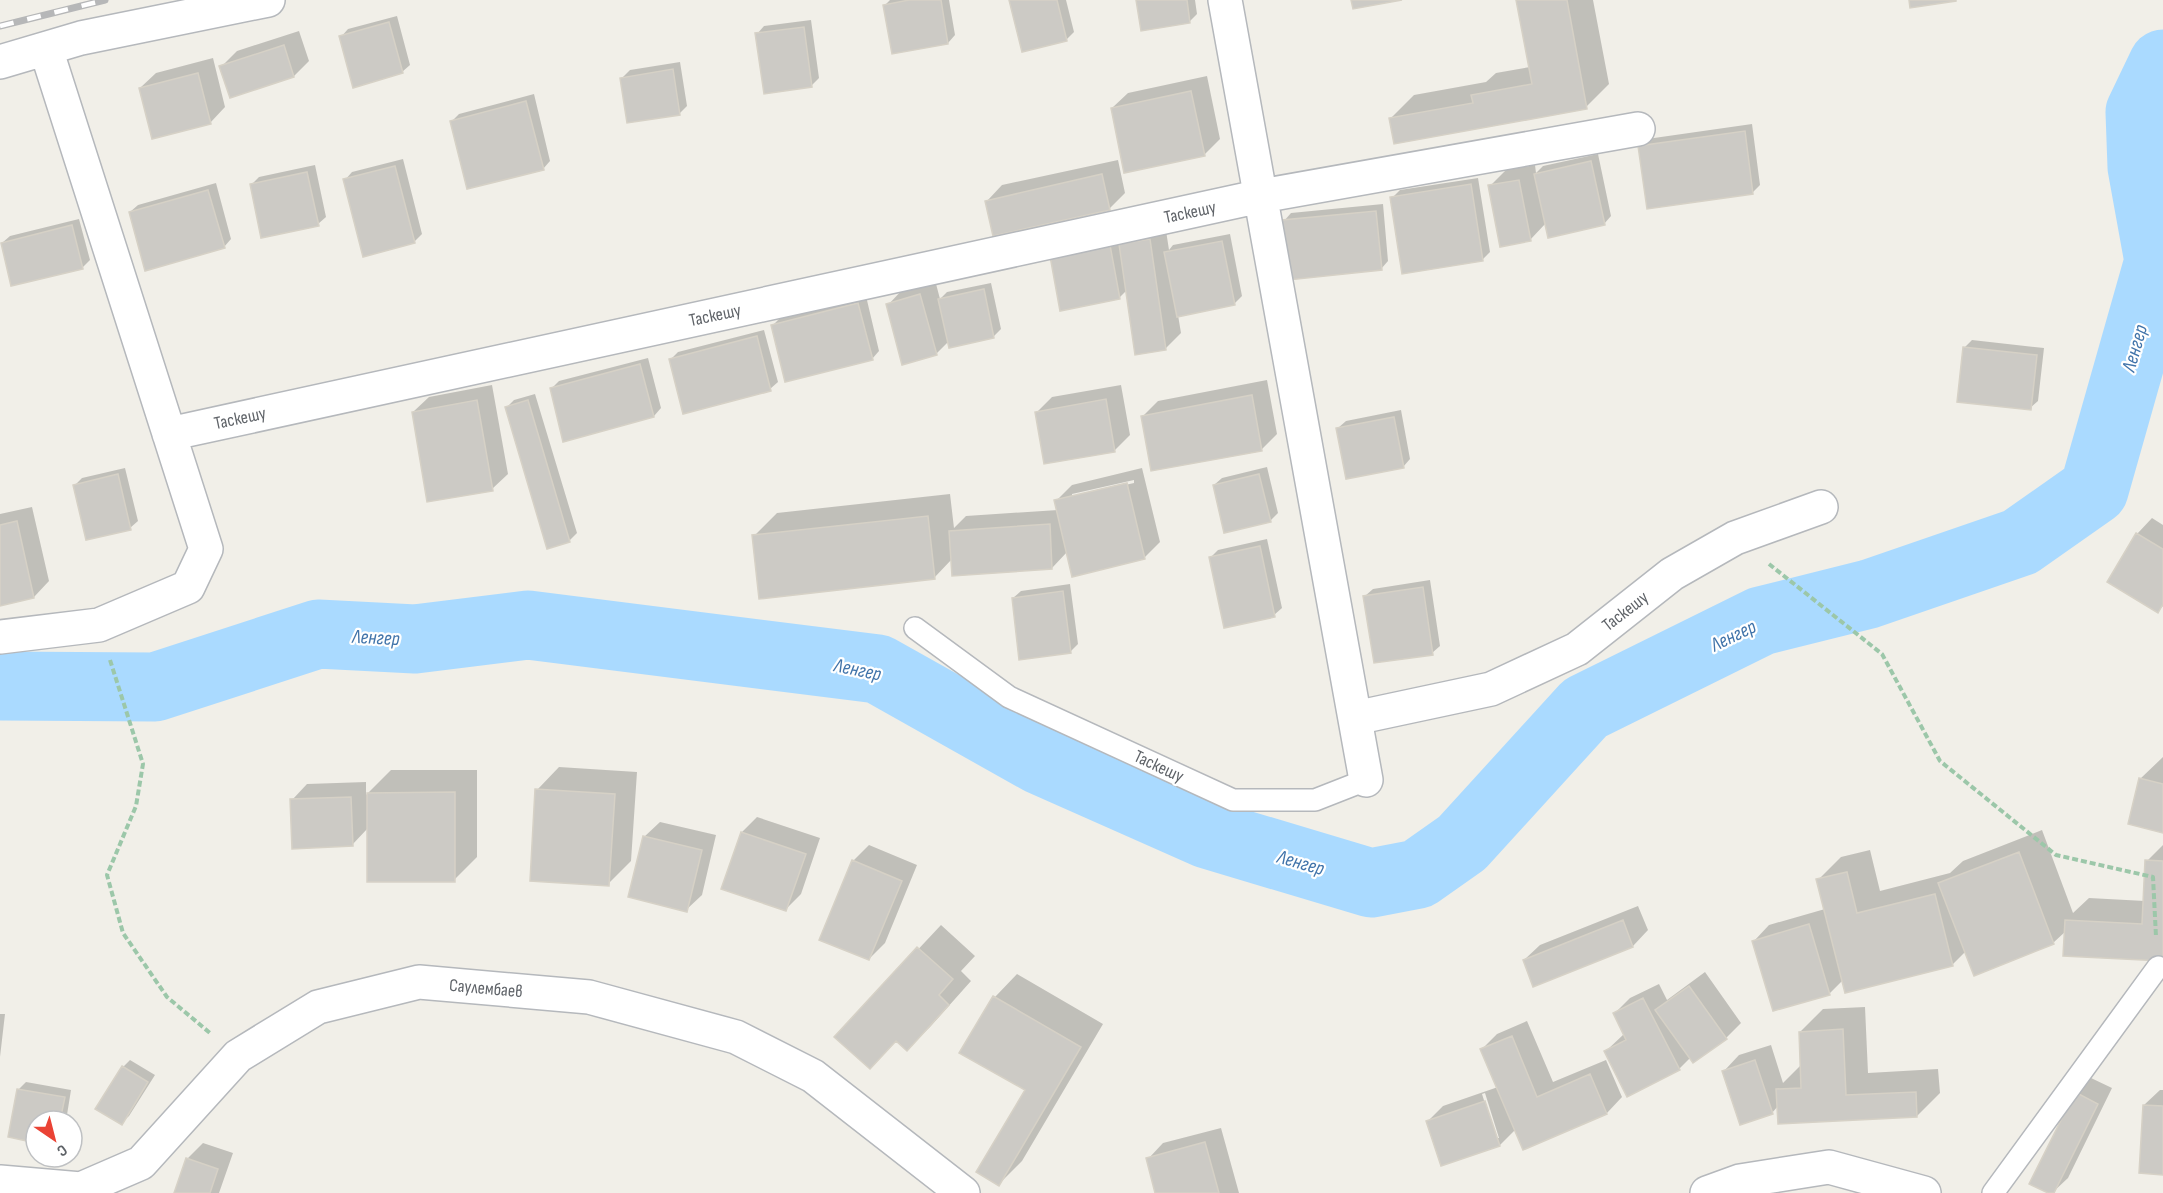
<svg xmlns="http://www.w3.org/2000/svg" width="2163" height="1193" viewBox="0 0 2163 1193" font-family="'Sofia Sans Condensed',sans-serif">
<style>
.shadow{fill:#0003;fill-rule:evenodd}
.lines{fill:none;stroke-linecap:round;stroke-linejoin:round}
.river{stroke:#aadaff;stroke-width:69}
.building{fill:#cccac5;stroke:#d6d1c6;stroke-width:1.5}
.service-casing{stroke:#b5b8bc;stroke-width:24}
.minor-casing{stroke:#b5b8bc;stroke-width:36}
.path{stroke:#9cc7a9;stroke-width:4;stroke-dasharray:6 3;stroke-linecap:butt}
.service{stroke:#fff;stroke-width:21}
.minor{stroke:#fff;stroke-width:33}
.rail-casing{stroke:#b6b7b8;stroke-width:7}
.rail{stroke:#fff;stroke-width:4.5;stroke-dasharray:14;stroke-linecap:butt}
.labels{text-anchor:middle;stroke-width:4.5;stroke-linejoin:round;paint-order:stroke}
.street-label{font-size:18px;fill:#5f6368;stroke:#fff}
.water-label{font-size:20px;font-style:italic;fill:#4174aa;stroke:#fff}
</style>
<rect width="100%" height="100%" fill="#f1efe8"/>
<path class="shadow" d="M890,0H949L955,35L948,43L885,5Z
M1011,0H1066L1074,32L1066,40Z
M1137,0H1195L1197,14L1190,21Z
M1518,0H1593L1609,84L1586,107L1391,118L1414,95L1486,82L1496,73L1530,67Z
M397,16L410,65L402,72L341,37L348,29Z
M811,20L819,78L812,85L757,34L764,26Z
M299,31L309,61L294,76L221,67L237,51Z
M213,58L225,107L210,123L140,88L156,73Z
M680,62L687,106L679,114L622,78L630,70Z
M1207,76L1220,139L1204,155L1112,108L1128,93Z
M534,94L550,161L543,169L452,121L459,114Z
M1752,124L1760,185L1753,192L1640,146L1647,139Z
M1598,154L1611,216L1604,224L1546,223L1530,240L1490,186L1506,170L1535,165L1536,173L1543,166Z
M403,159L422,234L414,242L345,180L352,172Z
M1118,160L1125,193L1110,208L994,234L987,201L1002,185Z
M315,165L326,217L318,224L251,185L259,177Z
M1478,178L1490,252L1482,260L1392,198L1400,190Z
M216,183L231,239L224,247L130,212L138,205Z
M1383,204L1388,261L1381,269L1284,221L1291,213Z
M79,219L90,260L82,268L2,243L10,236Z
M1165,224L1169,250L1173,245L1230,234L1242,296L1234,304L1178,315L1181,333L1165,349L1127,290L1119,298L1052,257L1117,238L1119,246L1136,229Z
M935,280L940,299L947,292L991,283L1001,329L994,336L949,341L936,354L888,305L903,289Z
M866,296L879,351L872,359L773,325L780,318Z
M764,330L778,382L770,389L671,359L678,352Z
M1972,340L2044,348L2038,401L2030,408L1965,347Z
M648,358L661,408L654,416L551,389L559,381Z
M1267,380L1277,434L1262,449L1142,417L1158,401Z
M492,385L508,474L492,489L413,412L429,397Z
M1121,385L1130,435L1114,451L1037,412L1052,397Z
M535,394L577,533L569,541L507,407L514,400Z
M1401,410L1410,459L1403,467L1338,428L1346,421Z
M1267,467L1278,513L1270,521L1214,485L1222,478Z
M125,468L138,521L130,528L75,485L82,478Z
M1142,468L1160,542L1144,558L1068,551L1052,568L952,559L934,578L754,536L777,513L950,494L954,528L966,516L1058,510L1056,501L1072,485ZM1134,480V483L1072,497V494Z
M32,507L49,581L34,597L0,605V514Z
M2152,518L2163,525V606L2158,611L2137,534Z
M1267,539L1282,608L1274,615L1210,558L1218,550Z
M1430,580L1440,646L1432,653L1365,596L1373,589Z
M1070,584L1078,644L1070,652L1013,598L1021,591Z
M2163,757V831L2140,779Z
M559,767L637,772L631,861L608,884L537,790Z
M391,770H477V857L454,880L368,828L352,845L292,800L307,784L366,782V795Z
M757,817L820,838L801,894L786,909L742,832Z
M660,822L716,835L702,895L686,910L644,837Z
M2042,830L2073,913L2089,898L2145,901L2147,861L2163,845V960L2066,931L2053,943L1966,951L1952,965L1843,980L1829,994L1754,941L1769,925L1825,909L1818,880L1841,857L1870,850L1880,891L1950,873L1963,861Z
M869,845L917,865L885,943L869,959L853,861Z
M1638,906L1648,930L1633,946L1534,985L1524,960L1540,945Z
M941,925L975,956L961,971L971,981L930,1027L907,1049L897,1040L836,1037Z
M1705,972L1741,1023L1726,1038L1691,1057L1679,1069L1606,1051L1624,1034L1614,1014L1630,998L1659,984L1667,1000Z
M1017,974L1103,1024L1022,1161L999,1184L1027,1090L962,1052L995,997Z
M1865,1007L1868,1073L1938,1069L1940,1093L1917,1116L1778,1106L1772,1113L1724,1071L1739,1055L1771,1045L1783,1083L1801,1065L1800,1032L1823,1009Z
M0,1014H5L0,1057Z
M1527,1021L1553,1082L1606,1060L1622,1097L1607,1113L1516,1129L1500,1145L1428,1121L1443,1106L1498,1087L1482,1049L1497,1034ZM1485,1093L1499,1138H1496L1482,1094Z
M130,1060L155,1075L129,1116L121,1123L123,1067Z
M2091,1078L2112,1088L2068,1178L2052,1193L2076,1093Z
M26,1082L71,1090L66,1121H36V1141L18,1090Z
M2160,1090H2163V1173L2144,1105Z
M1221,1128L1239,1193H1157L1148,1159L1163,1143Z
M203,1143L233,1153L219,1193H176L187,1159Z"/>
<g class="lines">
<path class="river" d="M0,686L155,687L318,634L415,639L528,625L878,669L1040,760L1207,834L1371,883L1418,874L1462,843L1585,708L1761,621L1869,594L2020,542L2094,490L2159,261L2142,167L2140,112L2163,64"/>
</g>
<path class="building" d="M909,0H941L948,44L892,54L883,5Z
M1009,0H1057L1067,41L1022,52Z
M1136,0H1187L1190,23L1141,31Z
M1351,0H1402L1353,9Z
M1516,0H1567L1587,109L1394,144L1389,118L1473,103L1471,95L1532,84Z
M1909,0H1956V1L1910,8Z
M389,22L403,73L353,88L339,36Z
M804,27L812,87L764,94L755,33Z
M284,45L294,77L230,98L219,66Z
M673,69L680,115L627,123L620,78Z
M198,73L211,124L152,139L139,88Z
M1191,91L1205,156L1124,173L1111,108Z
M526,101L544,170L467,189L450,121Z
M1745,131L1753,194L1647,209L1638,146Z
M1591,161L1605,225L1548,238L1534,174Z
M395,166L415,243L363,257L343,179Z
M307,172L319,226L261,238L250,184Z
M1102,174L1110,210L993,236L985,201Z
M1519,180L1531,241L1500,247L1488,185Z
M1471,184L1483,261L1402,274L1390,197Z
M208,190L225,248L145,271L129,212Z
M1376,211L1382,270L1288,280L1282,220Z
M72,225L83,269L11,286L1,243Z
M1150,239L1166,350L1135,355L1119,244Z
M1222,241L1235,305L1177,317L1164,252Z
M1110,245L1120,299L1060,311L1050,256Z
M984,289L994,338L949,348L938,299Z
M920,294L937,355L902,365L886,304Z
M858,303L873,360L785,382L771,325Z
M757,336L771,391L683,414L669,359Z
M1963,347L2037,355L2031,410L1957,402Z
M640,364L654,417L563,442L550,388Z
M1252,395L1262,451L1151,471L1141,416Z
M1106,399L1115,452L1044,464L1035,412Z
M477,400L493,491L427,502L412,412Z
M528,400L570,542L547,549L505,407Z
M1394,417L1404,468L1346,479L1336,428Z
M118,474L131,530L86,540L73,485Z
M1259,474L1271,522L1224,533L1213,485Z
M1127,483L1145,559L1072,577L1054,500Z
M928,516L935,579L759,599L752,535Z
M17,521L34,598L0,606V525Z
M1050,524L1052,569L952,576L949,531Z
M2136,533L2163,549V604L2158,613L2107,582Z
M1260,546L1275,617L1224,628L1209,557Z
M1423,587L1433,655L1374,663L1363,596Z
M1063,591L1071,653L1019,660L1012,598Z
M2139,778L2163,784V833L2128,824Z
M535,789L615,794L609,886L530,881Z
M455,792V882H367V793Z
M351,797L353,846L292,849L290,799Z
M741,832L806,854L786,911L721,889Z
M643,836L702,850L687,912L628,897Z
M2019,852L2054,944L1974,976L1938,883Z
M852,860L902,881L869,960L819,940Z
M2145,860L2163,861V961L2063,956L2065,920L2142,924Z
M1847,872L1857,913L1935,894L1953,966L1845,993L1816,879Z
M1623,920L1633,947L1533,987L1523,960Z
M1809,924L1830,995L1773,1011L1752,941Z
M917,947L953,979L939,995L949,1005L907,1051L896,1041L870,1069L834,1037Z
M1689,986L1727,1039L1693,1063L1655,1010Z
M993,996L1081,1047L999,1186L976,1172L1025,1090L959,1053Z
M1643,998L1680,1070L1627,1097L1604,1051L1626,1040L1613,1013Z
M1843,1029L1846,1095L1916,1092L1917,1117L1778,1124L1776,1089L1801,1088L1799,1032Z
M1512,1036L1537,1097L1590,1074L1607,1114L1523,1150L1480,1049Z
M1755,1060L1773,1114L1740,1125L1722,1071Z
M122,1066L148,1082L122,1125L95,1109Z
M17,1089L65,1097L60,1121H36V1143L8,1137Z
M2075,1092L2098,1104L2054,1193H2048L2029,1184Z
M1485,1101L1500,1146L1441,1166L1426,1121Z
M2143,1105L2163,1106V1175L2139,1173Z
M1205,1142L1219,1193H1155L1146,1158Z
M186,1158L218,1169L210,1193H174Z"/>
<g class="lines">
<defs>
<path id="service" d="M915,628L1009,697L1233,800H1315L1366,780
M1993,1193L2158,967"/>
<path id="minor" d="M1225,0L1366,780
M0,62L81,38L268,0
M169,434L1261,196L1638,129
M0,637L99,625L188,587L206,549L46,49
M1355,718L1491,689L1577,649L1672,574L1735,538L1821,507
M0,1182L81,1189L141,1163L238,1056L318,1007L419,982L589,997L736,1037L813,1076L963,1193
M1707,1193L1740,1181L1829,1167L1924,1193"/>
</defs>
<use href="#service" class="service-casing"/>
<use href="#minor" class="minor-casing"/>
<path class="path" d="M1769,564L1882,654L1940,761L2056,855L2153,877L2156,937
M110,660L143,764L136,806L107,875L123,933L167,997L210,1033"/>
<use href="#service" class="service"/>
<use href="#minor" class="minor"/>
<defs>
<path id="rail" d="M0,26L105,0"/>
</defs>
<use href="#rail" class="rail-casing"/>
<use href="#rail" class="rail"/>
</g>
<g class="labels">
<g class="street-label">
<text transform="translate(1190 212) rotate(-12)" y="6">Таскешу</text>
<text transform="translate(715 315) rotate(-12)" y="6">Таскешу</text>
<text transform="translate(240 418) rotate(-12)" y="6">Таскешу</text>
<text transform="translate(1625 611) rotate(-38)" y="6">Таскешу</text>
<text transform="translate(1159 766) rotate(25)" y="6">Таскешу</text>
<text transform="translate(486 988) rotate(5)" y="6">Саулембаев</text>
</g>
<g class="water-label">
<text transform="translate(2134 348) rotate(-74)" y="7">Ленгер</text>
<text transform="translate(1733 635) rotate(-26)" y="7">Ленгер</text>
<text transform="translate(376 637) rotate(3)" y="7">Ленгер</text>
<text transform="translate(858 669) rotate(12)" y="7">Ленгер</text>
<text transform="translate(1301 862) rotate(16)" y="7">Ленгер</text>
</g>
</g>
<g transform="translate(54 1139) rotate(145)"><circle r="28" fill="#ffffff" stroke="#bfc1c3" stroke-width="1.5"/>
<path d="M0-4.5L10 22L0 15L-10 22Z" fill="#ea4335"/>
<text y="-9" font-size="16" font-weight="bold" text-anchor="middle" fill="#5f6368">С</text>
</g>
</svg>
